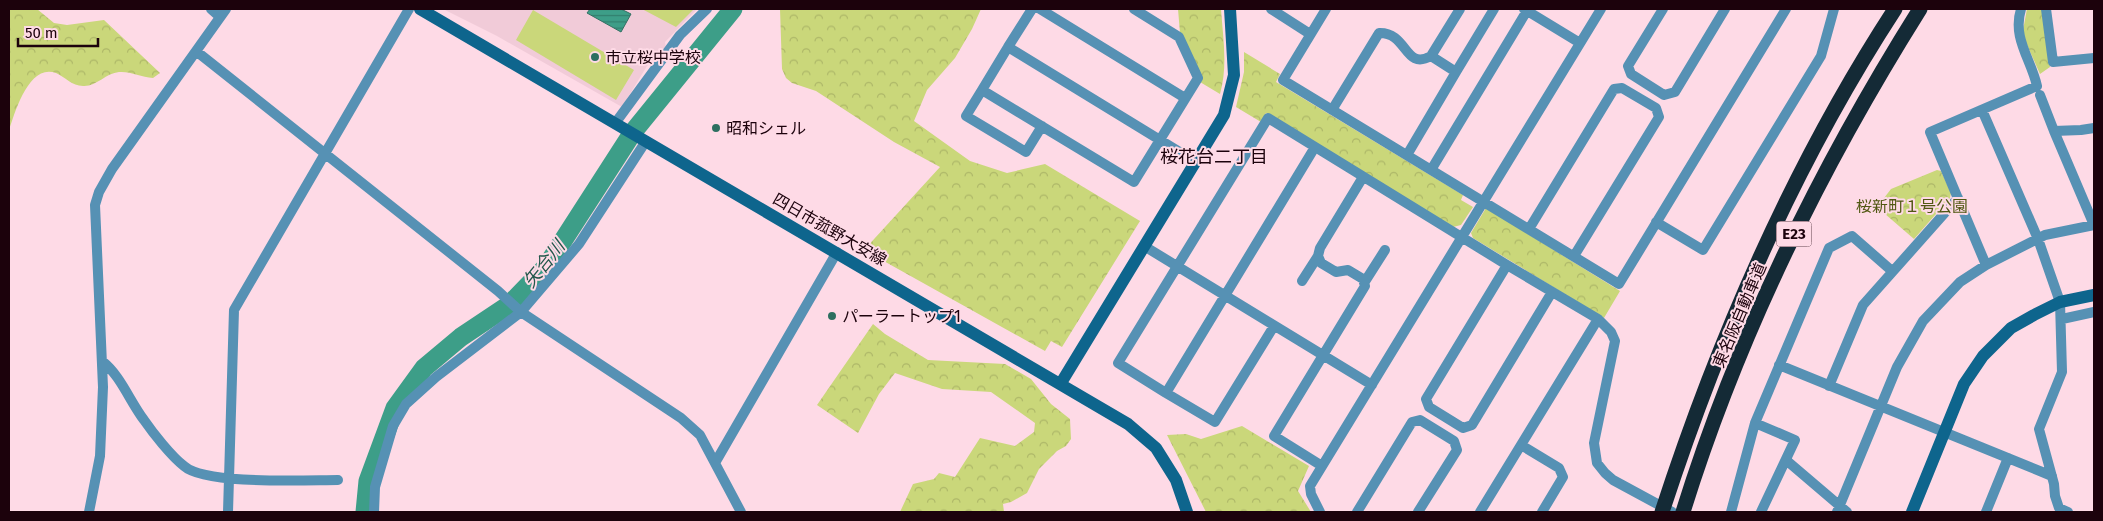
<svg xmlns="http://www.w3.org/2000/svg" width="2103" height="521" viewBox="0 0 2103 521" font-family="'Fira Sans','Noto Sans JP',sans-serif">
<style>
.built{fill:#f1cbd8}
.grass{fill:#cad77a}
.forest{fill:url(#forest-crowns)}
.water{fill:url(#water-rules);stroke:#336f63}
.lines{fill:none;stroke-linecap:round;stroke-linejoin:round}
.river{stroke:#3d9e88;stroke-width:19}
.street{stroke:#5691b4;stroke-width:10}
.secondary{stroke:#0e658d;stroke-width:12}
.highway{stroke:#142a36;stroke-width:15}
.poi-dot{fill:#2d6f60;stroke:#fedae6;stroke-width:2}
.labels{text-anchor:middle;stroke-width:4;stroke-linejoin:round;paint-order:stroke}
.shield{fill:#fedae6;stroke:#60434d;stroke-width:1}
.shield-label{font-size:15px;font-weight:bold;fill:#1c020c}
.poi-label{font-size:16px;fill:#1c020c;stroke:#fedae6;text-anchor:start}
.park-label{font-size:16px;fill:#515813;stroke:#fedae6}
.street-label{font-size:16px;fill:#1c020c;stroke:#fedae6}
.neighbourhood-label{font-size:18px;fill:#1c020c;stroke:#fedae6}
.water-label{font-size:18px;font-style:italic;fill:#22574b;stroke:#fedae6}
</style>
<defs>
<pattern id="forest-crowns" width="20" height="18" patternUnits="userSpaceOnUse" patternTransform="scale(1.25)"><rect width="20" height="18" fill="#cad77a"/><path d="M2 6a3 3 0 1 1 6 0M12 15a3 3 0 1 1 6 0" fill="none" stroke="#adb768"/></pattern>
<pattern id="water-rules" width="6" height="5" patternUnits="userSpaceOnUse" patternTransform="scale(1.25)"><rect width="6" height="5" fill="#3d9e88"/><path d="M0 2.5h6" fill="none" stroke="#327f6e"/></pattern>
</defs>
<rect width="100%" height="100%" fill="#fedae6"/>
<path class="built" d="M443,9H697L665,42L666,48L647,66L622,107L497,36Z"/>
<path class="grass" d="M642,9H694L676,27Z
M533,10L634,70L616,100L516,40Z"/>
<path class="forest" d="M9,9H37L54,23L67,25L104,20L160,73L153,78C141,77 130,71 119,72C106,73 96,87 83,86C72,86 65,77 56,73C29,63 15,112 9,130Z
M780,9H981L972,29L955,58L927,90L914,121L970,161L1007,173L1045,164L1140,221L1062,347L1051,341L1045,351L864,250L940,167L894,142L816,91L792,83L786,78L782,69Z
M1178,9H1221C1223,38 1228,66 1220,94L1200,82L1180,33Z
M2027,9H2042L2050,67L2040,74L2024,38L2023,30Z
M1244,52L1280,74L1276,82L1463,195L1461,200L1473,207L1461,225L1453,227L1266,113L1261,122L1236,107L1244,72Z
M1937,170L1941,171L1951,193L1950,198L1914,239L1877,207L1891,189Z
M1486,208L1620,291L1604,318L1473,238L1471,233Z
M873,324L885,334L928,360L1005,364L1031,379L1051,404L1070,419L1071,439L1066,446L1057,451L1039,469L1027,493L1011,502L1003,504L1004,512H900L913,484L934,479L939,473L955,477L980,438L1015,446L1034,432L1035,423L991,392L942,389L895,373L879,394L858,433L817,405Z
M1242,426L1309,466L1298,491L1311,512H1206L1167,435L1186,434L1201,439Z"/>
<path class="water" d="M590,9H621L631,14L621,32L587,13Z"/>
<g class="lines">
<path class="river" d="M365,512L368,481L395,408L424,368L461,337L509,305L546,267L633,132L733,9"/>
<path class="street" d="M211,9L220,17
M1032,9L1008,47L1196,162
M1040,9L1185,98
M1271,9L1310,34
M1326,9L1283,80L1619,284L1786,9
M1524,9L1580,43
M1663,9L1628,66L1631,74L1664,95L1675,92L1725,9
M2046,9L2053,62L2094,58
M196,51L498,291L521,312L681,418L700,435L741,512
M1431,56L1456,72L1494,9
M982,90L1008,47
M2040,95L2054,131
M1332,110L1379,33C1408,32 1404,71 1431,56L1460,9
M1982,110L2038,239L2060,302L2062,372L2039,429L2054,484L2055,496L2059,508L2068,512
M616,122L680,35L707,9
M1042,126L1026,152L966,116L982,90L1134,182L1198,78L1179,37L1134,9
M1315,147L1166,393L1118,363L1268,118L1507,265L1598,319L1611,332L1615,341L1594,443L1597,463L1605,473L1613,480L1672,512
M1407,155L1456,72
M1431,170L1528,9
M1656,222L1703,250L1821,56L1834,9
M1529,229L1614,89L1622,88L1656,108L1659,117L1574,256
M1144,246L1372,385
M1507,265L1426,399L1429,407L1463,428L1472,425L1552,292
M1986,265L1930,132L2037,86C2031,59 2012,38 2021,9
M1302,281L1318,256
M1364,283L1385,250
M2062,319L2094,312
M102,361C121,376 129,400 144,420C153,433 171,456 184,466C205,485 306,480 338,480
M1779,365L2052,476
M1829,386L1863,305L1958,198
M1166,393L1215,422L1274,326
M1755,423L1795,440L1761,512
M1521,445L1559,468L1563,477L1542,512
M1786,460L1847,512
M715,463L837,252
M1322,466L1274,436L1365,286L1363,279L1348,270L1336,272L1321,263L1318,256L1320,248L1363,177
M89,512L100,456L103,387L95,205L99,192L112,169L226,9
M228,512L234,310L409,9
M374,512L375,487L393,426L406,404L436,377L521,312L579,244L646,141
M1320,512L1311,494L1310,486L1601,9
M1357,512L1412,422L1420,420L1454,441L1457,450L1418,512
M1480,512L1598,319
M1731,512L1755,423L1829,248L1852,236L1892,271
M1837,512L1897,367L1923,321L1960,282L1986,265L2045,235L2094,225L2054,131L2081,130L2094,128
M1986,512L2008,458"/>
<path class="secondary" d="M420,9L1128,424L1156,448L1176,480L1187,512
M1061,383L1224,115L1234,75L1230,9
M1912,512L1964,384L1983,356L2011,328L2034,315L2060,302L2094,295"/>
<path class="highway" d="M1662,512C1719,337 1794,164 1895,9
M1683,512C1738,335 1822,165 1920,9"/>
</g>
<g class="poi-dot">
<circle cx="595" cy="57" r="5"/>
<circle cx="716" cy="128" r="5"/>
<circle cx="832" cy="316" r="5"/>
</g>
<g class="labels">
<rect class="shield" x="1776.5" y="221.5" width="35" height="25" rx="4"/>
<g class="shield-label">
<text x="1794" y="239">E23</text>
</g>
<g class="poi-label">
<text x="605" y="63">市立桜中学校</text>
<text x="726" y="134">昭和シェル</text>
<text x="842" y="322">パーラートップ1</text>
</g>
<g class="park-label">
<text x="1912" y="212">桜新町１号公園</text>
</g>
<g class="street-label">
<text transform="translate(830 229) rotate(30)" y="6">四日市菰野大安線</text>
<text transform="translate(1739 315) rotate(-67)" y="6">東名阪自動車道</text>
</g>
<g class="neighbourhood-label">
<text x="1214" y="163">桜花台二丁目</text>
</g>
<g class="water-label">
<text transform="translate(544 264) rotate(-51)" y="6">矢合川</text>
</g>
</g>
<rect width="2103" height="521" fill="none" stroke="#1c020c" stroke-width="20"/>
<path d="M18 38v8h80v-8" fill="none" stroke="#1c020c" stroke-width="2.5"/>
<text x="25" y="38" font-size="15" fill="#1c020c" stroke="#fedae6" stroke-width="4" paint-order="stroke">50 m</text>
</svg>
